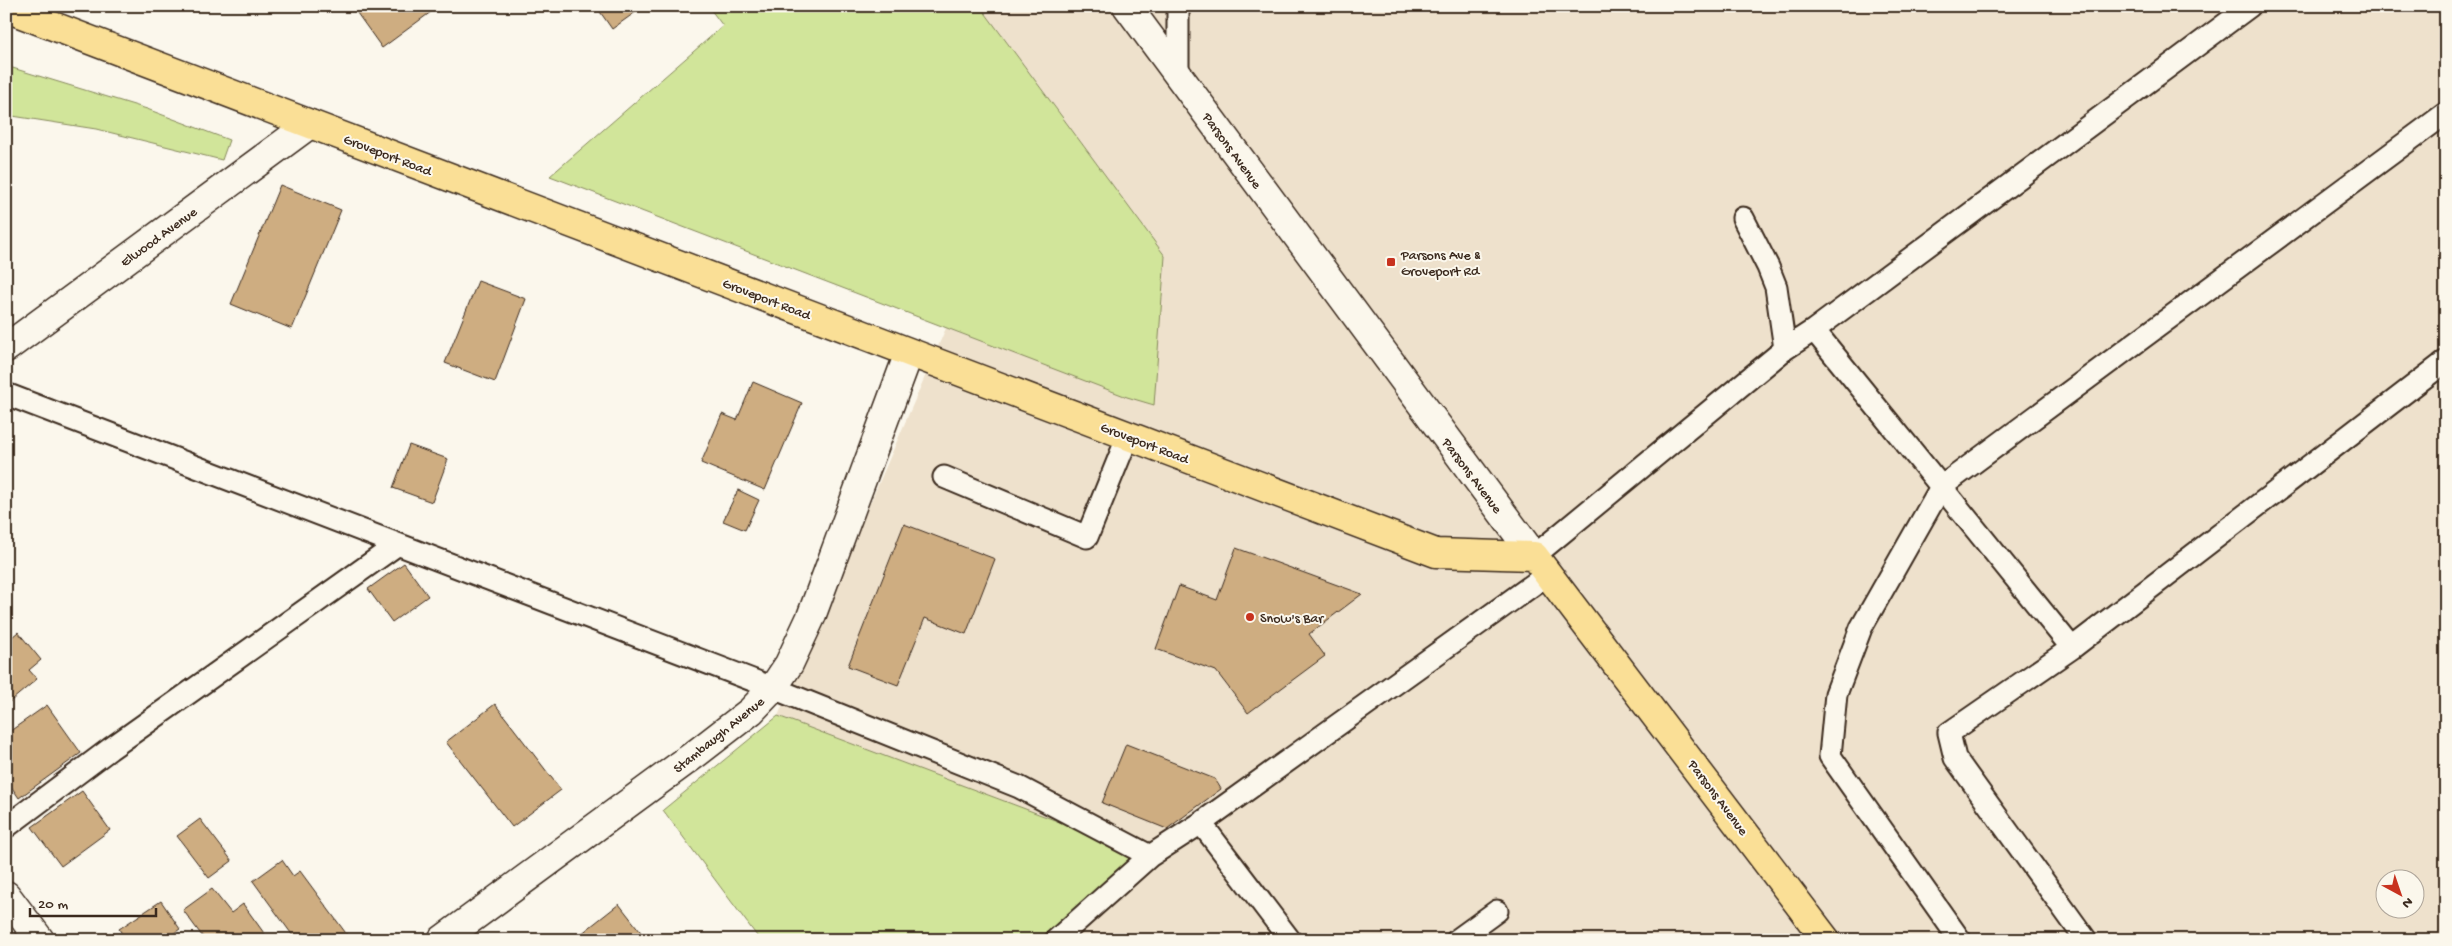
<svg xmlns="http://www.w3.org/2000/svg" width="2452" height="946" viewBox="0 0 2452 946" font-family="'Gochi Hand',sans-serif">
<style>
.built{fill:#eee1cc;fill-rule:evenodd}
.green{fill:#d1e59a;stroke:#86885c}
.building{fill:#cead81;stroke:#3b2a1e}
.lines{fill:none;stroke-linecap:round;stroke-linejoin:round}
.lane-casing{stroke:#3b2a1e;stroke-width:25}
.street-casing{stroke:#3b2a1e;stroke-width:31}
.secondary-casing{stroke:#3b2a1e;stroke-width:31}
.primary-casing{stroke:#3b2a1e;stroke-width:31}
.lane{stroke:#fbf7ec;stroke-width:21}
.street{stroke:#fbf7ec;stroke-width:28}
.secondary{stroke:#fbf7ec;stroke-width:28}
.primary{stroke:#fadf96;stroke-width:28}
.poi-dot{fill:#c8321e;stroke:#fbf7ec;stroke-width:2}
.labels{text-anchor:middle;stroke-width:4;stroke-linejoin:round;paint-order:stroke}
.street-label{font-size:14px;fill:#3b2a1e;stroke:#fbf7ec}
.poi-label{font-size:14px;fill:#3b2a1e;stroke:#fbf7ec;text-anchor:start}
</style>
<rect width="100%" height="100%" fill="#fbf7ec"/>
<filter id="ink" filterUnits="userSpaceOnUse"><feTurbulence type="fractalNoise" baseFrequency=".02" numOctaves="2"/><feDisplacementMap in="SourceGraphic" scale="10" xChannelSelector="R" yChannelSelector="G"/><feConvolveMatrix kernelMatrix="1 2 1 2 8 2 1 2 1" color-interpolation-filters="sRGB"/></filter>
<g filter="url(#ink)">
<path class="built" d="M980,6H2446V940H1044L1152,857L778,716L946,328L1153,405L1165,256ZM2384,878H2414V908H2384Z"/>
<path class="green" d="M708,6H980L1165,256L1154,405L1127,397L550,176L723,26Z
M6,66L147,109L229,140L222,160L96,129L6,115Z
M778,716L1153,857L1044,940H760L663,810Z"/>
<path class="building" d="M352,6H439L382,48Z
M596,6H644L612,29Z
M280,185L341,210L292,329L231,304Z
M478,281L526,299L495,382L445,363Z
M753,382L802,403L765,490L701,463L722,414L737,420Z
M409,445L448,459L432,502L393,488Z
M738,490L759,500L745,530L723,521Z
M904,524L995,559L966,634L925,618L898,685L848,666Z
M1236,548L1362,594L1309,634L1325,656L1248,713L1216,671L1156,649L1179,586L1217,600Z
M404,563L428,596L392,622L368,589Z
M18,632L41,660L29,670L37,679L6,705V642Z
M495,704L561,790L512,827L446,742Z
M47,705L81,753L19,798L6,779V734Z
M1126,744L1215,779L1221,789L1167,829L1102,803Z
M82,791L110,830L61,866L32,827Z
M200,819L232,861L209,878L177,836Z
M282,860L293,876L300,871L348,936L343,940H296L253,881Z
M212,889L231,913L243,904L269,940H205L183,910Z
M161,901L180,929L164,940H126L119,929Z
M619,904L647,940H577L576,938Z"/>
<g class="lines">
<defs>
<path id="lane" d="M1178,75V6
M1743,218L1768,267L1776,287L1785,349
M1814,330L2072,648
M6,394L773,688L1019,787L1150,856
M944,477L1087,537L1128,436
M1534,556L1785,349L1814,330L2250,6
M1201,823L1290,940
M6,827L110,749L398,544
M1056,940L1150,856L1201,823L1548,574
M1457,940L1497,911
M1960,940L1830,756L1836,694L1861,628L1941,487L2446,113
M2086,940L1955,758L1949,733L2072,648L2446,361"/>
<path id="street" d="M6,348L310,124
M6,895L40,940
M442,940L698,752L751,711L773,688L789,664L811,617L909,353"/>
<path id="secondary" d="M1127,6L1534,556"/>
<path id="primary" d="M6,8L1436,553L1534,556L1826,940"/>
</defs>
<use href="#lane" class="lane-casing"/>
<use href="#street" class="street-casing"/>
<use href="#secondary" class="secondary-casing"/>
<use href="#primary" class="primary-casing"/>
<use href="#lane" class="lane"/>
<use href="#street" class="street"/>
<use href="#secondary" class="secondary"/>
<use href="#primary" class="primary"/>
</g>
</g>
<g class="poi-dot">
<rect x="1386" y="257" width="10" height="10" rx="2.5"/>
<circle cx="1250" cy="617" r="5"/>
</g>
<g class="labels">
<g class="street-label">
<text transform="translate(1233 150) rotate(54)" y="5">Parsons Avenue</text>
<text transform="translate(388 154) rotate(21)" y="5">Groveport Road</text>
<text transform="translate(158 236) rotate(-36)" y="5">Elwood Avenue</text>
<text transform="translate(767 298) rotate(21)" y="5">Groveport Road</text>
<text transform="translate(1145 442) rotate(21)" y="5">Groveport Road</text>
<text transform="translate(1473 475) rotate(53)" y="5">Parsons Avenue</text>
<text transform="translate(718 734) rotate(-39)" y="5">Stambaugh Avenue</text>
<text transform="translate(1719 797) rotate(53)" y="5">Parsons Avenue</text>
</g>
<g class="poi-label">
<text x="1401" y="259">Parsons Ave &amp;<tspan x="1401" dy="16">Groveport Rd</tspan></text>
<text x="1260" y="622">Snow's Bar</text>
</g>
</g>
<rect width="2452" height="946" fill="none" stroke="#fbf7ec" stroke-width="25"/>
<rect x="12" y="12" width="2427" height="921" fill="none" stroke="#3b2a1e" stroke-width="2" filter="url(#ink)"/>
<g transform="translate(2400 894) rotate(140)"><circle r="24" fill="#fbf7ec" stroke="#aea59a"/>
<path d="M0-4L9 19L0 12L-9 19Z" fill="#c8321e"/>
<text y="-8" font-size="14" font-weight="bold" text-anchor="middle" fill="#3b2a1e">N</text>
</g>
<path d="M30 908v8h126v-8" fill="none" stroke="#3b2a1e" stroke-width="2.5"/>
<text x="38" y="908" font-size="15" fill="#3b2a1e" stroke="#fbf7ec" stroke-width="4" paint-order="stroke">20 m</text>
</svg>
